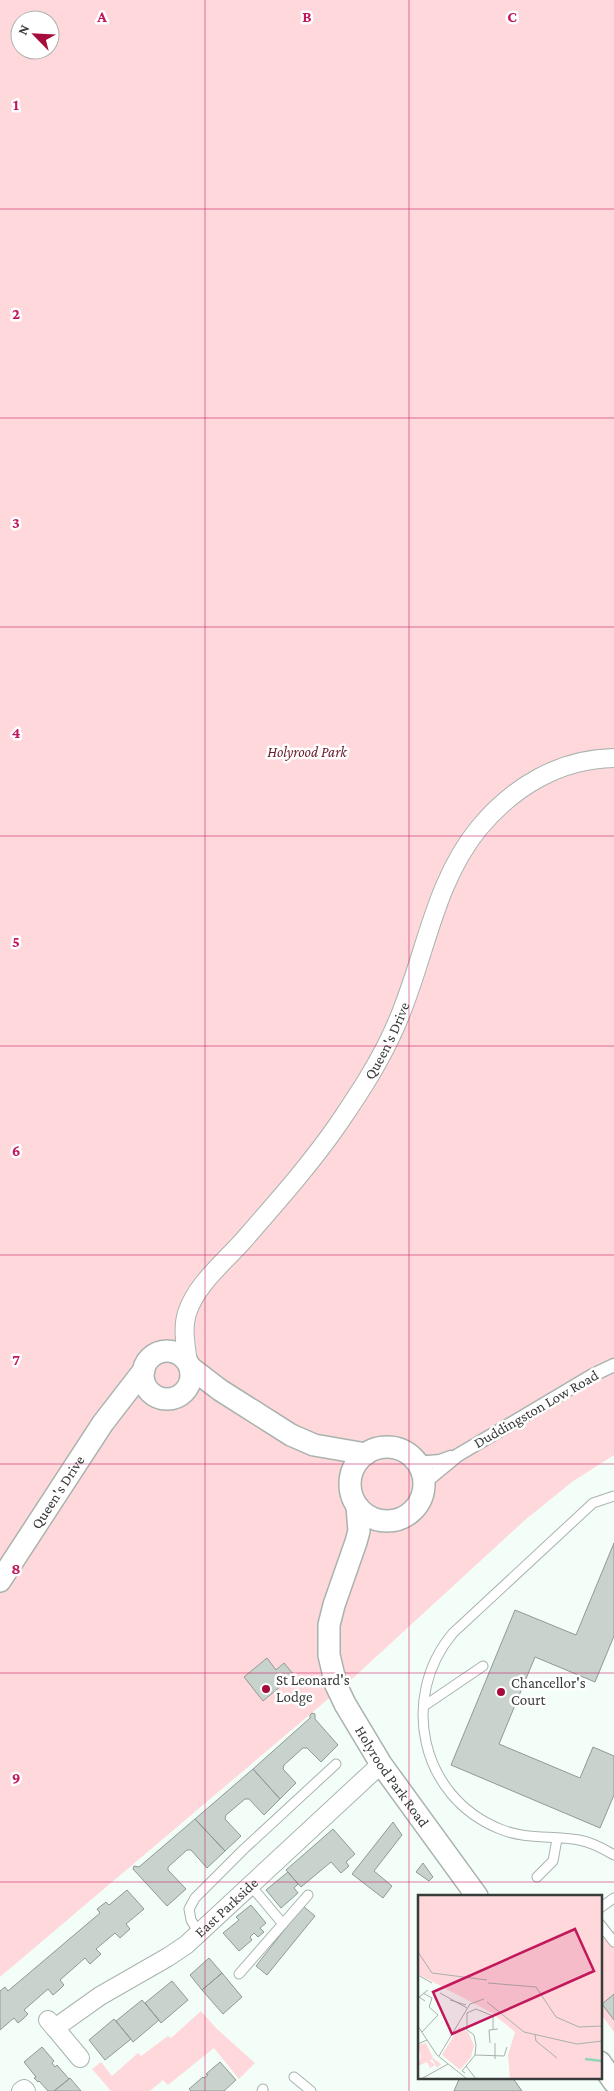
<svg xmlns="http://www.w3.org/2000/svg" width="614" height="2091" viewBox="0 0 614 2091" font-family="'Crimson Pro',serif">
<style>
.green{fill:#fed8db;fill-rule:evenodd}
.building{fill:#c9d3ce;stroke:#909995}
.lines{fill:none;stroke-linecap:round;stroke-linejoin:round}
.service-casing{stroke:#a9b3ae;stroke-width:11}
.pedestrian-casing{stroke:#a9b3ae;stroke-width:15}
.minor-casing{stroke:#a9b3ae;stroke-width:20}
.tertiary-casing{stroke:#a9b3ae;stroke-width:24}
.service{stroke:#fff;stroke-width:9}
.pedestrian{stroke:#fff;stroke-width:12}
.minor{stroke:#fff;stroke-width:18}
.tertiary{stroke:#fff;stroke-width:21}
.grid{fill:none;stroke:#c2185b;stroke-width:1;stroke-opacity:0.55}
.poi-dot{fill:#a60c3b;stroke:#fff;stroke-width:2}
.labels{text-anchor:middle;stroke-width:5;stroke-linejoin:round;paint-order:stroke}
.park-label{font-size:15px;font-style:italic;fill:#6d202e;stroke:#fff}
.street-label{font-size:15px;fill:#373b39;stroke:#fff}
.poi-label{font-size:15px;fill:#373b39;stroke:#fff;text-anchor:start}
.inset-river{fill:none;stroke:#92d4b7;stroke-width:2.5}
.inset-road{fill:none;stroke:#a8b0ac;stroke-width:1}
.view{fill:#c2185b;fill-opacity:0.15;stroke:#c2185b;stroke-width:2.5}
.inset-edge{fill:none;stroke:#373b39;stroke-width:2.5}
.grid-label{font-size:16px;text-anchor:middle;font-weight:bold;fill:#c2185b;stroke:#fff;stroke-width:5;stroke-linejoin:round;paint-order:stroke}
</style>
<rect width="100%" height="100%" fill="#f4fef9"/>
<path class="green" d="M0,0H614V1455L572,1482L525,1520L353,1678L0,1977ZM20,20H50V50H20Z
M614,1931V2032L600,2013V1935Z
M201,2011L217,2029L255,2063L239,2079L214,2048L168,2085L163,2080L150,2091H111L92,2069L101,2062L112,2076L138,2053L141,2056L168,2036L171,2038Z"/>
<path class="building" d="M614,1543V1636L595,1682L535,1657L499,1744L580,1778L593,1747L614,1756V1795L600,1828L451,1765L515,1610L576,1635Z
M267,1658L276,1670L284,1663L294,1675L263,1701L244,1677Z
M312,1713L315,1714V1719L338,1745L321,1762L307,1748H303L284,1765L283,1769L296,1783L280,1799L253,1769L310,1718V1715Z
M253,1769L280,1799L264,1815L249,1799H245L226,1815L225,1819L241,1836L225,1851L195,1819Z
M195,1819L225,1851L207,1868L191,1850H187L168,1867V1870L186,1889L167,1906L133,1869L134,1866L139,1867Z
M393,1822L402,1835L374,1871L392,1886L383,1898L352,1874Z
M333,1829L355,1854L346,1862L349,1866L341,1873L331,1862L301,1887L286,1870Z
M423,1863L433,1877L429,1881L416,1872Z
M288,1872L298,1884L294,1888L298,1893L281,1908L266,1890Z
M127,1890L144,1909L126,1924L130,1929L120,1938L115,1933L96,1949L101,1954L90,1964L85,1958L60,1980L64,1985L59,1990L53,1995L48,1989L24,2010L28,2014L23,2019L18,2023L14,2018L0,2030V1991L5,1987L8,1991L100,1913L97,1909L106,1902L109,1905Z
M251,1905L266,1923L260,1928L264,1932L258,1937L254,1933L250,1937L252,1940L239,1951L223,1933L239,1920L236,1917Z
M303,1906L315,1916L267,1975L256,1966Z
M209,1958L222,1973L202,1990L190,1975Z
M222,1973L242,1997L223,2014L202,1990Z
M172,1981L188,2000L161,2023L145,2003Z
M614,1994V2020L602,2004Z
M142,2000L159,2020L133,2042L116,2021Z
M114,2019L131,2039L105,2060L89,2040Z
M42,2047L54,2061L52,2063L55,2067L57,2065L69,2079L54,2091H48L39,2081L38,2082L34,2078L36,2077L24,2062Z
M220,2062L236,2080L224,2091H191L189,2089L203,2077L204,2078L208,2075L206,2074Z
M460,2077H512L522,2091H454Z
M70,2078L81,2091H54L69,2079Z"/>
<g class="lines">
<defs>
<path id="service" d="M614,1496L593,1503L453,1633C399,1697 420,1797 500,1829C526,1840 552,1835 579,1840C591,1842 604,1849 614,1855
M424,1706L483,1666
M537,1877L553,1861L557,1839
M251,1886L283,1924
M600,1908L614,1898
M600,1924L614,1942
M199,1933L191,1920L189,1909L195,1898L244,1849L336,1764
M239,1974L308,1895
M294,2077L311,2091
M262,2091L263,2089"/>
<path id="pedestrian" d="M417,1463L440,1461L451,1457
M424,1483L458,1455L593,1375L614,1365"/>
<g id="minor">
<path id="s1" d="M188,1363C186,1347 182,1329 187,1313C196,1285 223,1263 242,1242C276,1203 310,1165 339,1123C360,1092 381,1060 396,1025C425,960 433,884 479,828C514,786 560,759 614,758"/>
<path id="s2" d="M48,2020L55,2028L100,1996L168,1957L186,1945L381,1764"/>
<path d="M55,2028L80,2058"/>
<path d="M21,2091L24,2089L26,2091"/>
</g>
<g id="tertiary">
<circle cx="167" cy="1375" r="24"/>
<path d="M190,1367L220,1390L291,1435L314,1445L366,1454"/>
<circle cx="387" cy="1484" r="37"/>
<path id="s3" d="M357,1506L359,1531L356,1542L334,1605L329,1625V1655L336,1685L345,1704L381,1764L477,1896"/>
<path id="s4" d="M0,1581L103,1423L144,1370"/>
<path d="M600,2062L614,2082"/>
</g>
</defs>
<use href="#service" class="service-casing"/>
<use href="#pedestrian" class="pedestrian-casing"/>
<use href="#minor" class="minor-casing"/>
<use href="#tertiary" class="tertiary-casing"/>
<use href="#service" class="service"/>
<use href="#pedestrian" class="pedestrian"/>
<use href="#minor" class="minor"/>
<use href="#tertiary" class="tertiary"/>
</g>
<path class="grid" d="M205,0V2091M409,0V2091M0,209H614M0,418H614M0,627H614M0,836H614M0,1046H614M0,1255H614M0,1464H614M0,1673H614M0,1882H614"/>
<g class="poi-dot">
<circle cx="266" cy="1689" r="5"/>
<circle cx="501" cy="1692" r="5"/>
</g>
<g class="labels">
<g class="park-label">
<text x="307" y="757">Holyrood Park</text>
</g>
<g class="street-label">
<text dy="5" stroke="none"><textPath href="#s1" startOffset="390">Queen's Drive</textPath></text>
<text transform="translate(536 1409) rotate(-30)" y="5">Duddingston Low Road</text>
<text dy="5" stroke="none"><textPath href="#s4" startOffset="106">Queen's Drive</textPath></text>
<text dy="5" stroke="none"><textPath href="#s3" startOffset="292">Holyrood Park Road</textPath></text>
<text dy="5" stroke="none"><textPath href="#s2" startOffset="221">East Parkside</textPath></text>
</g>
<g class="poi-label">
<text x="276" y="1685">St Leonard's<tspan x="276" dy="17">Lodge</tspan></text>
<text x="511" y="1688">Chancellor's<tspan x="511" dy="17">Court</tspan></text>
</g>
</g>
<g transform="translate(418 1895)">
<rect width="184" height="184" fill="#f4fef9"/>
<path d="M0,0H184V184H92L90,160L97,137L74,118L0,79ZM41,132L50,137L56,150L53,162L42,175L24,160ZM8,148L15,163L23,169L19,173L14,164L12,166L17,170L12,173L9,167L0,171L3,161L0,150Z" fill="#fed8db"/>
<path class="inset-river" d="M167,164L184,166"/>
<path class="inset-road" d="M0,57L14,78L69,85M0,80L14,88M70,88L118,92L138,122L161,132L184,131M22,98L49,113M32,105L48,110M7,106L1,102L10,95M69,107L106,137L159,149L184,146M0,131L9,145M45,132L56,140L58,150L57,160L44,176L47,178M49,134V118L58,114L75,121V134M4,137L20,120L11,112L14,103L5,98M117,140L118,146L139,163M72,148L71,135L80,134M77,148V164M0,149L9,145L19,160L49,184M57,160L86,161L89,152M21,161L52,109L66,104M48,171L58,184M3,184L30,169"/>
<path class="view" d="M157,34L176,76L34,139L15,97Z"/>
<rect width="184" height="184" class="inset-edge"/>
</g>
<g class="grid-label">
<text x="102" y="22">A</text>
<text x="307" y="22">B</text>
<text x="512" y="22">C</text>
<text x="16" y="110">1</text>
<text x="16" y="319">2</text>
<text x="16" y="528">3</text>
<text x="16" y="738">4</text>
<text x="16" y="947">5</text>
<text x="16" y="1156">6</text>
<text x="16" y="1365">7</text>
<text x="16" y="1574">8</text>
<text x="16" y="1783">9</text>
</g>
<g transform="translate(35 35) rotate(294)"><circle r="24" fill="#ffffff" stroke="#afb1b0"/>
<path d="M0-4L9 19L0 12L-9 19Z" fill="#a60c3b"/>
<text y="-8" font-size="14" font-weight="bold" text-anchor="middle" fill="#373b39">N</text>
</g>
</svg>
